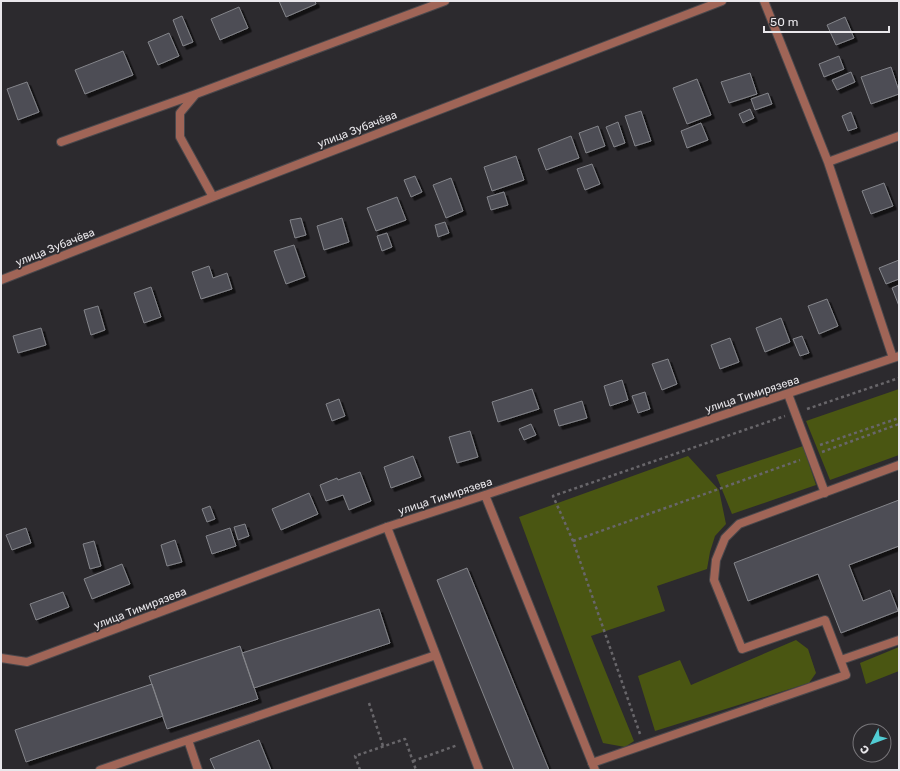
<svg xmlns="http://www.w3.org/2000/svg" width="900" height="771" viewBox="0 0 900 771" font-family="Rubik,sans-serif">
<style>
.green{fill:#4a5612}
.building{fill:#4e4e54;stroke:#84858b;filter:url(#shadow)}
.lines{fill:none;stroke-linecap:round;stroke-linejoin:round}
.service-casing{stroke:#4a484c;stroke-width:10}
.minor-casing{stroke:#4a484c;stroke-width:10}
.path{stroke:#68666a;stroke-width:2.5;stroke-dasharray:3 3;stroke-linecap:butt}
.service{stroke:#a06557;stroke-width:8}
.minor{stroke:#a06557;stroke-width:8}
.labels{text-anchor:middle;stroke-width:3.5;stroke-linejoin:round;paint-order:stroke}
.street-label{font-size:11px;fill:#e9e7eb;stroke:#2c2a2e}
</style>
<defs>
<filter id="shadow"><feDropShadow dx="3.5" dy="3.5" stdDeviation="0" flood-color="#0009"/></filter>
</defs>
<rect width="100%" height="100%" fill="#2c2a2e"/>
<path class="green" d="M899,389V455L830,480L806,421Z
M803,446L816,485L732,514L716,475Z
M688,456L719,490L726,524L715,536L710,552L707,569L657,586L665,611L591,636L634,741L625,747L603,743L519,517Z
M796,640L808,649L816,673L809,683L655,731L638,676L680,660L691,685Z
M899,647V671L866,684L860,663Z"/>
<path class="building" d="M279,1H315L316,4L286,17Z
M239,7L248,28L220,40L211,19Z
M182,16L193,42L183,46L173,20Z
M845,17L854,38L836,45L827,25Z
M169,33L179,56L158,65L148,42Z
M123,51L133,75L85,94L75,70Z
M839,56L844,69L824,77L819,64Z
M891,67L899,91V94L871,104L861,77Z
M851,72L855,82L837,90L832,80Z
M750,73L757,94L729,103L721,82Z
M697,79L711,115L687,124L673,88Z
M27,82L39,112L18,120L7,89Z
M768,93L772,104L755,110L751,99Z
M750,109L754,118L743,123L739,114Z
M641,111L651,141L635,146L625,116Z
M851,112L857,128L848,131L842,116Z
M618,122L625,143L614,147L606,127Z
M701,123L708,140L687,148L681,131Z
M598,126L605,146L586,153L579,133Z
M571,136L579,158L546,170L538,149Z
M516,156L524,180L492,191L484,167Z
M592,164L600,184L585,190L577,169Z
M415,176L422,192L411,197L404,180Z
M451,178L463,211L446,218L433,185Z
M884,183L893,206L871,214L862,191Z
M504,192L508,205L491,210L487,197Z
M397,197L406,220L376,231L367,208Z
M301,218L306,235L295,238L290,220Z
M342,218L349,242L324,250L317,226Z
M445,222L449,233L438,237L435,225Z
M387,233L392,247L382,251L377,236Z
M294,245L305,277L286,284L274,251Z
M899,260V279L886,284L879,268Z
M209,266L213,278L227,273L232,289L201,299L192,272Z
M899,285V306L892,288Z
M151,287L161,317L144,323L134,293Z
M827,299L838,326L819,334L808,306Z
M98,306L105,330L91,335L84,310Z
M781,318L790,342L765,352L756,328Z
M41,328L46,345L18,353L13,336Z
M802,336L809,353L800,356L793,339Z
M730,338L739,362L720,369L711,345Z
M668,359L677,384L662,390L652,364Z
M622,380L628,400L610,406L604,386Z
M532,389L539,409L498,422L492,402Z
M645,392L650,409L638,413L632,396Z
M339,399L345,416L332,421L326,404Z
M582,401L587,418L559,426L554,410Z
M531,424L536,435L524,440L519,429Z
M470,431L478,457L457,463L449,437Z
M413,456L421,477L391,488L384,467Z
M360,472L371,501L349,510L343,495L326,501L320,485L337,478L338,480Z
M309,493L318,514L281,530L272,509Z
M899,500V546L849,565L863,601L890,590L898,611L841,633L818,574L748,601L734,563Z
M210,506L215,519L207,522L202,509Z
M245,524L249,536L238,540L234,527Z
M26,528L31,543L12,550L6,535Z
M230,528L236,546L212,554L206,536Z
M175,540L182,562L167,566L161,545Z
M94,541L101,566L90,569L83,544Z
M122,564L130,584L92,599L84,579Z
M467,568L549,770H514L437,580Z
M63,592L69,607L36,620L30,604Z
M379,609L390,643L254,688L242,653Z
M240,646L258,699L167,729L149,676Z
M152,684L163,716L26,762L15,730Z
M259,740L271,770H215L210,759Z"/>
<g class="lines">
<defs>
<path id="service" d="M788,394L825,493
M436,655L479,770
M841,660L899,640
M188,740L198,770
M592,763L846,675L825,620L742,649L714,580L716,560L725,538L739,524L899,465
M100,770L436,655L387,527"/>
<path id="minor" d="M764,1L828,162L893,358
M195,95L180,113V137L213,197
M61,142L196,94L445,1
M828,162L899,136
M1,280L213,197L722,1
M485,495L595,770
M1,658L27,662L387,527L485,495L899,356"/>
</defs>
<use href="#service" class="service-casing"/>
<use href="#minor" class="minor-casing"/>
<path class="path" d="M807,409L899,378
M820,445L899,418
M822,452L899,424
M573,541L800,460
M369,703L383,746
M640,734L573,541L553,496L785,416
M413,761L458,745
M360,770L355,756L405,739L416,770"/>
<use href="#service" class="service"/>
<use href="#minor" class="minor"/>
</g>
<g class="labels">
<g class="street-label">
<text transform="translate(357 129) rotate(-21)" y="4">улица Зубачёва</text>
<text transform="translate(55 247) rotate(-22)" y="4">улица Зубачёва</text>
<text transform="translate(752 394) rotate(-18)" y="4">улица Тимирязева</text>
<text transform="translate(445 496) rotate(-18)" y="4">улица Тимирязева</text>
<text transform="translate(140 608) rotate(-21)" y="4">улица Тимирязева</text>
</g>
</g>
<rect width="900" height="771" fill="none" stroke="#e9e7eb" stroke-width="4"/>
<g transform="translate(872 743) rotate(228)"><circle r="19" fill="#2c2a2e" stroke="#78767a"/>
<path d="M0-3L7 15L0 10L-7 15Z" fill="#51ccd3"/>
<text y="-6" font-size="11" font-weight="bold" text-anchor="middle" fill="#e9e7eb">С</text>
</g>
<path d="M764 26v6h125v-6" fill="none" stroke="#e9e7eb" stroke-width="2"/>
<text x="770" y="26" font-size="12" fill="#e9e7eb" stroke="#2c2a2e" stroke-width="3" paint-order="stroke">50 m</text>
</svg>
